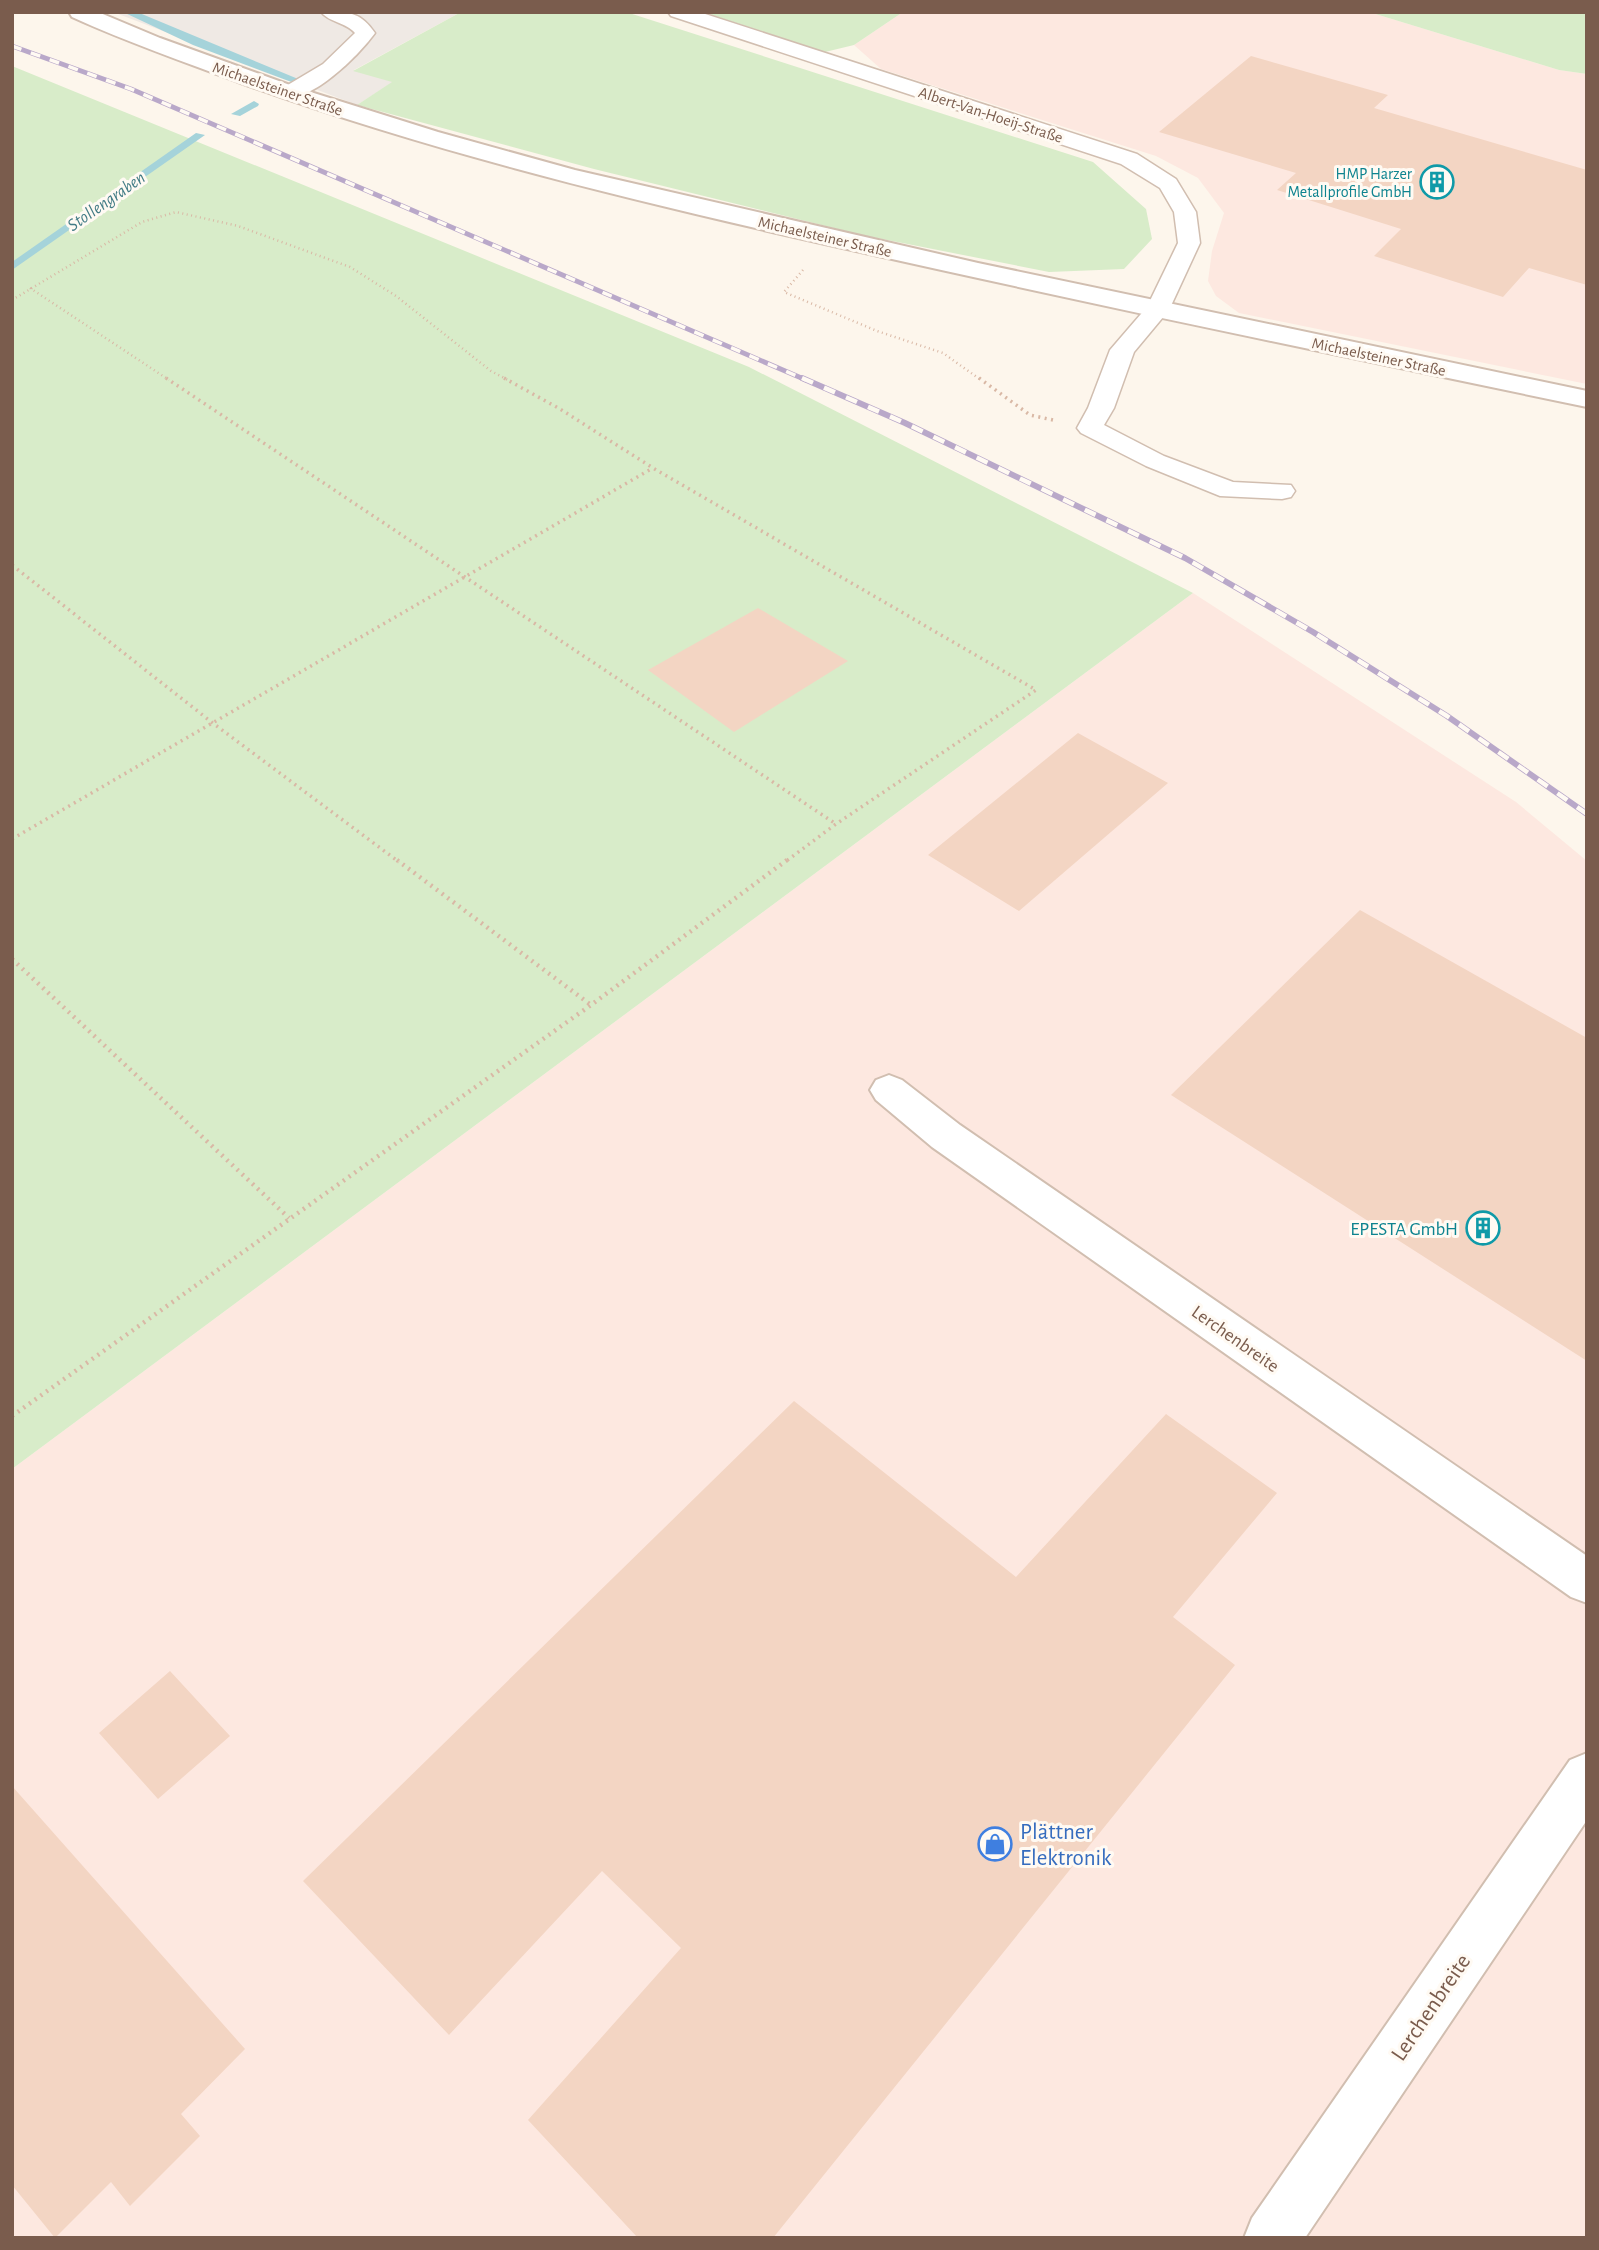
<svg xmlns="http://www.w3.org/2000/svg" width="1599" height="2250" viewBox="0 0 1599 2250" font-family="'Alegreya Sans',sans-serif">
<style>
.commercial{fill:#fde8e0}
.industrial{fill:#efe9e4}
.green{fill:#d8ecc9}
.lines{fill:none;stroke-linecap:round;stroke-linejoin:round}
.stream{fill:#a5d3da;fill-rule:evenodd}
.building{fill:#f3d5c3}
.service-casing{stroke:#d1beb0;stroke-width:3}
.minor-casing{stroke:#d1beb0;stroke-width:4}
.tertiary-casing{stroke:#d1beb0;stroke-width:4}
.path-far2{stroke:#d9b8a5;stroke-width:2.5;stroke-dasharray:1 3.5;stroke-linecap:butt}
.path-far1{stroke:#d9b8a5;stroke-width:3.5;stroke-dasharray:2 4.5;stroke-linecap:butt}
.path{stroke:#d9b8a5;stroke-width:4.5;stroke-dasharray:2 5;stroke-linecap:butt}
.service{fill:#fff;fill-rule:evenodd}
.minor{fill:#fff;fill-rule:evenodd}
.tertiary{fill:#fff;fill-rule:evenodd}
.rail-far1-casing{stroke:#b9a8c9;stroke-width:5}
.rail-casing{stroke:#b9a8c9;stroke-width:6}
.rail-far1{stroke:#fffaf3;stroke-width:3.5;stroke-dasharray:10;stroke-linecap:butt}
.rail{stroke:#fffaf3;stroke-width:4.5;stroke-dasharray:12;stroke-linecap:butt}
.labels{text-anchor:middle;stroke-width:6;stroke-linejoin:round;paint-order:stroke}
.far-street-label{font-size:16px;fill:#7a5c4d;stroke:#fffaf3}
.far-culture-label{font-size:16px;fill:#0d838f;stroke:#fffaf3;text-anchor:end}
.far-water-label{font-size:18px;font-style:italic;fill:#437c86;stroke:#fffaf3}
.culture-label{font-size:19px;fill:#0d838f;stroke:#fffaf3;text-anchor:end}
.street-label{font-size:19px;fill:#7a5c4d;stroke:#fffaf3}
.near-shop-label{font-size:23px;fill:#366cbe;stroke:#fffaf3;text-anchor:start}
.near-street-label{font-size:23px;fill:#7a5c4d;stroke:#fffaf3}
</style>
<rect width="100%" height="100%" fill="#fdf6ec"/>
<path class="commercial" d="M903,12H1369L1559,70L1587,74V384L1239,313L1216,296L1208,281L1212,251L1224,213L1198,178L1156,156L881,69L854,45Z
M1193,593L1516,802L1587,861V2238H12V1469Z"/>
<path class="industrial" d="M113,12H461L354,70L393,82L357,105Z"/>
<path class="green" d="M461,12H626L1093,162L1146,209L1152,239L1124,269L1049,272L862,235L594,169L357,105L392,82L353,71Z
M703,12H903L854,45L825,52Z
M1369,12H1587V74L1559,70Z
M12,66L749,367L1193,593L12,1469Z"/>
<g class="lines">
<path class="stream" d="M123,12H137L303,81L294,83L193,45Z
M254,101L259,104L258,106L240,116L231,114Z
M196,133L205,135L12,270V262Z"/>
</g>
<path class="building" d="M1251,56L1388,95L1374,108L1587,170V285L1529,268L1503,297L1374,256L1401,229L1277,190L1296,173L1159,132Z
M758,608L848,661L734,732L648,670Z
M1078,733L1168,783L1019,911L928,855Z
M1360,910L1587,1038V1361L1171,1095Z
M794,1401L1016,1577L1166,1414L1277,1493L1173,1617L1235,1665L773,2238H638L528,2120L681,1948L602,1871L449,2035L303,1881Z
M170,1671L230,1736L158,1799L99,1733Z
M12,1786L245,2049L181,2114L200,2136L130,2206L111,2182L55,2238L12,2185Z"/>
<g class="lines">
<defs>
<path id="service" d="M321,12C347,12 359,10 375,33C359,55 310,105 281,97L278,93L281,89L323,64L355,33C346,22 330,23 321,12Z
M668,12H699L1137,154L1176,179L1196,212L1200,243L1169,310L1134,352L1114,408L1104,425L1164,456L1233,482L1291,485L1295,491L1291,497L1282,499L1220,496L1146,466L1081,433L1077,428L1088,408L1110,350L1147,307L1178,243L1174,212L1160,188L1121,164L671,16Z"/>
<path id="minor" d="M889,1075L902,1080L960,1125L1587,1556V1603L1571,1597L932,1147L876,1100L870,1090L876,1080Z
M1587,1753V1820L1305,2238H1244L1252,2218L1570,1760Z"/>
<path id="tertiary" d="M69,12H98L160,38L301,89L438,132L575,170L978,263L1587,391V407C1322,352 1058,297 794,237C607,194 421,148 241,83C184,62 127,42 72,17Z"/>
</defs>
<use href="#service" class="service-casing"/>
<use href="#minor" class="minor-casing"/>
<use href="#tertiary" class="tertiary-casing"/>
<path class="path-far2" d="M803,270L784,292L877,331L943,353L981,380
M30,288L169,380
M12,300L142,222L176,212L238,226L350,267L396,296L491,371L508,380"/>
<path class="path-far1" d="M166,378L836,824
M504,378L560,409L653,468L1036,690L836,824L785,862
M979,378L1030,415L1053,420
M12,565L214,724L399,862
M12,839L653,468"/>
<path class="path" d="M397,860L591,1005
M12,959L289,1218
M12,1416L591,1005L787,860"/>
<use href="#service" class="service"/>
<use href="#minor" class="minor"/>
<use href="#tertiary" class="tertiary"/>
<defs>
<path id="rail-far1" d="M12,46L131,89L806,380"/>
<path id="rail" d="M802,378L905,423L1185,558L1313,632L1447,716L1587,814"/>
</defs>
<use href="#rail-far1" class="rail-far1-casing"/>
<use href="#rail" class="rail-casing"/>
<use href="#rail-far1" class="rail-far1"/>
<use href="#rail" class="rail"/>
</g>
<defs>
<symbol id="building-ring" viewBox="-11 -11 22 22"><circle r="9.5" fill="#fffaf3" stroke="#0f9aa8" stroke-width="1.5"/><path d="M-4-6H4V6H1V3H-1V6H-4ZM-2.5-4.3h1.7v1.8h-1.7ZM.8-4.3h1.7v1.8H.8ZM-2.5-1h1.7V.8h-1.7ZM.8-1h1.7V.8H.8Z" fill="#0f9aa8"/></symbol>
<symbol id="shop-ring" viewBox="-11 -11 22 22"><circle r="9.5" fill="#fffaf3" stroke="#3f7fe0" stroke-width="1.5"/><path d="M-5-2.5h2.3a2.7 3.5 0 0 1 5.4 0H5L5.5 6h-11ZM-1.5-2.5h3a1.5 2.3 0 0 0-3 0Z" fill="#3f7fe0"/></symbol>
</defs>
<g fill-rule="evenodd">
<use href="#building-ring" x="1418" y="163" width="38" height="38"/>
<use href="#building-ring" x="1464" y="1209" width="38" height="38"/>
<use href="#shop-ring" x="976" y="1825" width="38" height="38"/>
</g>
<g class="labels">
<g class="far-street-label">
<text transform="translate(278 88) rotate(19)" y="6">Michaelsteiner Straße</text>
<text transform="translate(991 114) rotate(18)" y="6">Albert-Van-Hoeij-Straße</text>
<text transform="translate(825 236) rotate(13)" y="6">Michaelsteiner Straße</text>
<text transform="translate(1379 356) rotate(12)" y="6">Michaelsteiner Straße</text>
</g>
<g class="far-culture-label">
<text x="1412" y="179">HMP Harzer<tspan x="1412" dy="18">Metallprofile GmbH</tspan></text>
</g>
<g class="far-water-label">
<text transform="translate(106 201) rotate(-35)" y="6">Stollengraben</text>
</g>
<g class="culture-label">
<text x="1458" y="1235">EPESTA GmbH</text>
</g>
<g class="street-label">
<text transform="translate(1236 1338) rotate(35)" y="7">Lerchenbreite</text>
</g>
<g class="near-shop-label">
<text x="1020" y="1839">Plättner<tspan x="1020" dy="26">Elektronik</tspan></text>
</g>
<g class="near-street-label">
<text transform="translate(1430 2007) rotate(-56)" y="8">Lerchenbreite</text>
</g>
</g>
<rect width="1599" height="2250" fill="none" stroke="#7a5c4d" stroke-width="28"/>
</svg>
